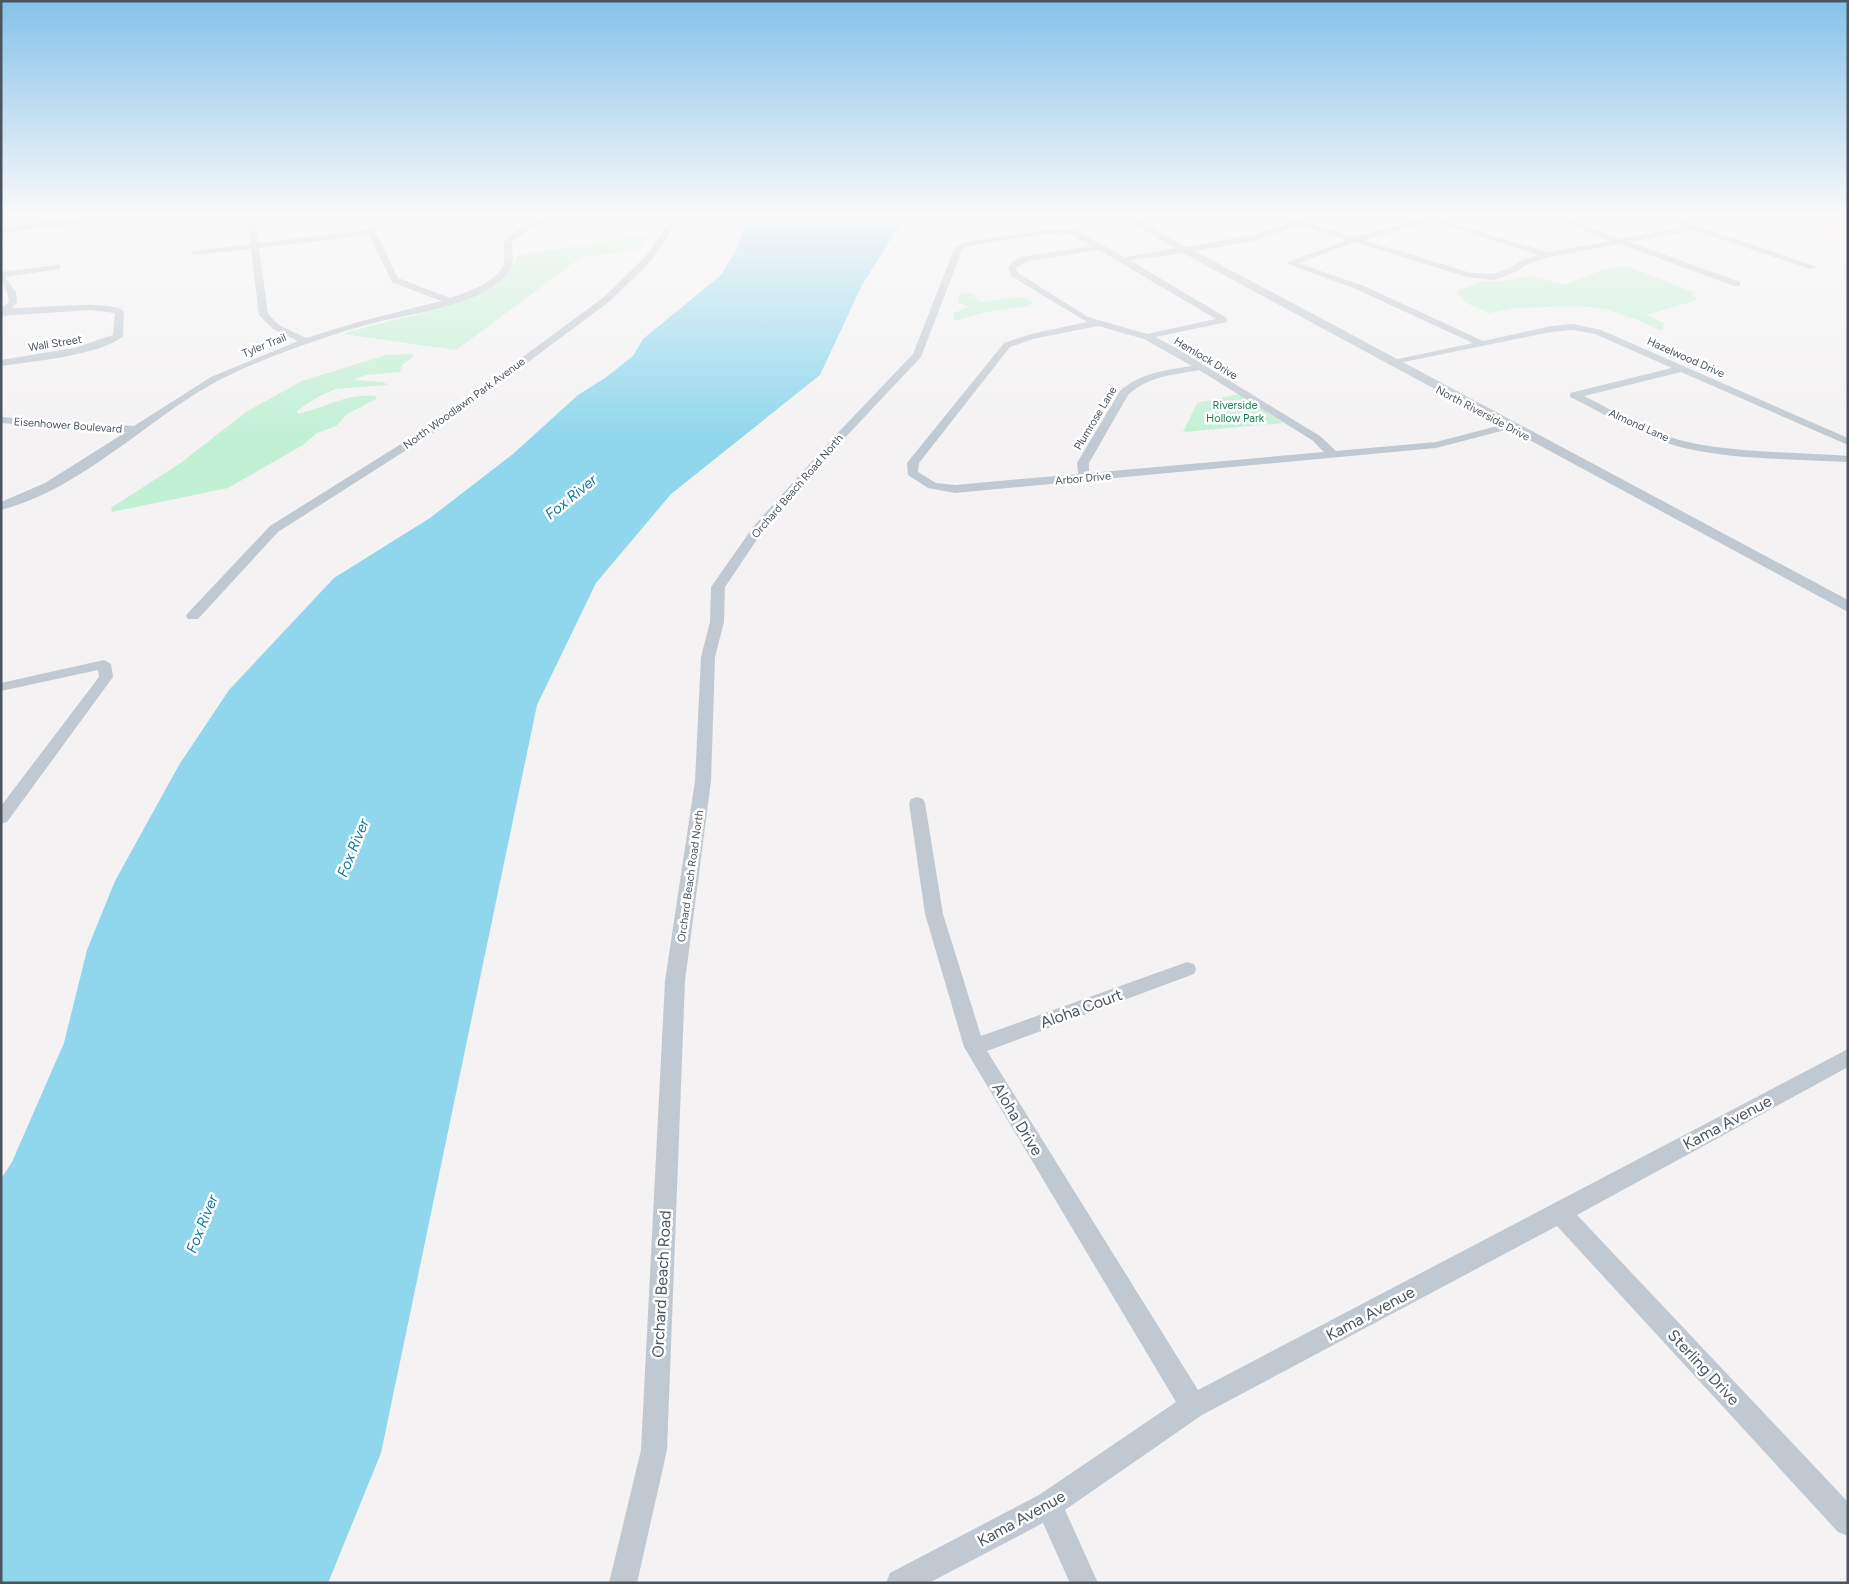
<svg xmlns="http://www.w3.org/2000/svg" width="1849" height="1584" viewBox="0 0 1849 1584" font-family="Figtree,sans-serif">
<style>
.commercial{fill:#fdf9ee}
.green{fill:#c2f0d5}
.water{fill:#90d7ed}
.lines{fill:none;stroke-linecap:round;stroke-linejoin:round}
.minor{fill:#c0c9d1;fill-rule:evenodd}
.tertiary{fill:#c0c9d1;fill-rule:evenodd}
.labels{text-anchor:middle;stroke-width:5;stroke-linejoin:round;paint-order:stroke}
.far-street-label{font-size:11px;fill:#4a5560;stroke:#fff}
.far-park-label{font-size:11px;fill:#188351;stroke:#fff}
.water-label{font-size:15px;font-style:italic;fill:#0d7da0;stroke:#fff}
.near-street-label{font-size:16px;fill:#4a5560;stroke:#fff}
</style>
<rect width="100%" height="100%" fill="#f4f2f2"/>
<path class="commercial" d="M1767,215H1848V241Z"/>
<path class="green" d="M644,236L646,238L639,249L580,258L456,350L343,334C390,318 451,312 493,287C505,280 513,267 518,255Z
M1626,266L1696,293L1691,294L1698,300L1646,315L1664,323L1662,331L1635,319L1606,309L1579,306L1515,308L1489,313L1466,303L1456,291L1484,281L1496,282L1531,276L1565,285L1603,270Z
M963,292L972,294L981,302L1021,297L1034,302L1028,306L987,312L954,321V313L969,307L958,302L959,294Z
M411,354L414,356L402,365L400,372L366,375L354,380L383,382L388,385L335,389L314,399L297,411L298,414C325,408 346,393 376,396V399L347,414L336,426L317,433L303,445L228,488L112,512L111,508L182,462L246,412L302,381L386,355Z
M1239,394L1283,423L1183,432L1197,403Z"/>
<path class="water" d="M754,215H906L862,285L820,375L671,494L596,583L537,705L381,1453L328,1583H1V1179L12,1162L64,1043L87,950L115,881L179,765L229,690L334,578L430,518L513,454L578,395L605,378L633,356L643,339L721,275L735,252L743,231Z"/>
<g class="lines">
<path class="minor" d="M1,215H5V216L1,218Z
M364,215H372L376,232L398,278L450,298C467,292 489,285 501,270C507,262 503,252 504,243C506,232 546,215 557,215L515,239L512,242C512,252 515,263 509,272C485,304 417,313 381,321C357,327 334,334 312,342C269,357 227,373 189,398C131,436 69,493 1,510V502L45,483L126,432L1,423V417L134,426L211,377L298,341L273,329L259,315L251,249L195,255L191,253L192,251L251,244L248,225L252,223L256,225L258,243L368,230ZM369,235L392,282L441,301L358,322L306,338L279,325L268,314L259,248Z
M675,215H682L650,262L610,301L433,433L278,532L198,619H188L186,616L188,613L270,526L425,429L604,297L644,258Z
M1545,215H1556L1621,239L1685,227L1653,215H1665L1817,267L1810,269L1693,230L1630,242L1740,282V286H1734L1620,244L1549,257L1528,264L1516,272L1494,280L1467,277L1355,242L1298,263L1364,286L1483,341L1551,326L1573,324L1601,330L1848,438V445L1681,372L1584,396C1618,413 1654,435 1692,443C1742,453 1796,452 1848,456V462C1796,459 1740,460 1689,449C1647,440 1609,416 1570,397V393L1672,368L1595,334L1573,330L1551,332L1389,365V361L1473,343L1358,290L1286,263L1347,240L1298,225V221H1301L1355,237L1431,217L1548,252L1611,241ZM1431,221L1539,255L1522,260L1510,268L1493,274L1471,273L1364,240Z
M1053,229H1072L1104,245L1227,318V322L1155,337L1176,348L1320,436L1336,451L1436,442L1509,423L1514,426L1513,428L1436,448L955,493L928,488L908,475L907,463L1004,343L1031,334L1087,322L1011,276L1008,268L1013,261L1023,257L1092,246L1068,233H1053L968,246L962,250L921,357L840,443L762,532L725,587L724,622L715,657L711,781L685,981L667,1450L637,1583H609L641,1450L665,981L695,781L701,657L710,622L711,587L753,527L832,439L913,354L955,247L966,242ZM1099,250L1216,319L1147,334L1088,317L1018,273L1016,268L1028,261ZM1098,326L1144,339L1192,366C1166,370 1140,373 1120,391L1077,463L1078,474L955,485L936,483L918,472L919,463L1010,347L1033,339ZM1199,370L1312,440L1324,452L1089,473V463L1128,395C1148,376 1174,375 1199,370Z
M57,265H60V269L5,277L16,292L17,303L12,308C35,309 109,299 124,311L123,336C102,355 30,362 1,366V360L74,348L113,335L115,313L90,310L1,316V308L9,302C8,291 1,284 1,272Z
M104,660L111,664L113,677L7,822L1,824V806L99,677L98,670L1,691V683Z
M917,797L923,799L925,803L943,914L981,1036L1187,962L1194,964L1196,969L1194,974L987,1051L1198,1390L1848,1049V1067L1577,1215L1848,1502V1536L1838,1532L1557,1226L1202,1415L1065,1510L1098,1583H1070L1043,1523L929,1583H886L890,1573L1039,1495L1176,1402L964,1047L925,914L909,803L911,799Z"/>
<path class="tertiary" d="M98,215H129L125,218L1,233V227Z
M1116,215H1128L1186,247L1253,235L1313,215H1327L1258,240L1195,251L1848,600V612L1183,253L1120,262V258L1175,248Z"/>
</g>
<linearGradient id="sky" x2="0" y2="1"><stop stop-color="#85c2ea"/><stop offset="0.49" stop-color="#faf9f9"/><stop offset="1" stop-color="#faf9f9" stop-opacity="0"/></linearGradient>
<rect width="1849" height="437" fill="url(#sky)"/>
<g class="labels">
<g class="far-street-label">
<text transform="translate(55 343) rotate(-9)" y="4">Wall Street</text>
<text transform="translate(264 345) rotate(-22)" y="4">Tyler Trail</text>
<text transform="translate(1686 357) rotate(24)" y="4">Hazelwood Drive</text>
<text transform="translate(1206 358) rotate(31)" y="4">Hemlock Drive</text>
<text transform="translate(464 403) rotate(-36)" y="4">North Woodlawn Park Avenue</text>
<text transform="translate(1483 413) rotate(28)" y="4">North Riverside Drive</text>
<text transform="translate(1095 418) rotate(-59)" y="4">Plumrose Lane</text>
<text transform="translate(68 425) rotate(4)" y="4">Eisenhower Boulevard</text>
<text transform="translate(1639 425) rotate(24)" y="4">Almond Lane</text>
<text transform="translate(1083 478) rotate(-5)" y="4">Arbor Drive</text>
<text transform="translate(797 486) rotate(-49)" y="4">Orchard Beach Road North</text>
<text transform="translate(690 876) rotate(-82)" y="4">Orchard Beach Road North</text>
</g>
<g class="far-park-label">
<text x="1235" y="409">Riverside<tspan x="1235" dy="13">Hollow Park</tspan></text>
</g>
<g class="water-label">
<text transform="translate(571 497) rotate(-39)" y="5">Fox River</text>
<text transform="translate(353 848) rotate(-68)" y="5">Fox River</text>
<text transform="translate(202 1224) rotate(-68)" y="5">Fox River</text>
</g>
<g class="near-street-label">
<text transform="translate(1081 1008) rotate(-20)" y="6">Aloha Court</text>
<text transform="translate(1018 1119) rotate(59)" y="6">Aloha Drive</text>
<text transform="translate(1727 1122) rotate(-28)" y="6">Kama Avenue</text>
<text transform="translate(661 1284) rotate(-87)" y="6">Orchard Beach Road</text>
<text transform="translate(1370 1313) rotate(-28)" y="6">Kama Avenue</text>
<text transform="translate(1704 1367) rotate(47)" y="6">Sterling Drive</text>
<text transform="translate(1021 1518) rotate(-29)" y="6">Kama Avenue</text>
</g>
</g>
<rect width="1849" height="1584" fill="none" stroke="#4a5560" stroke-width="5"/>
</svg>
